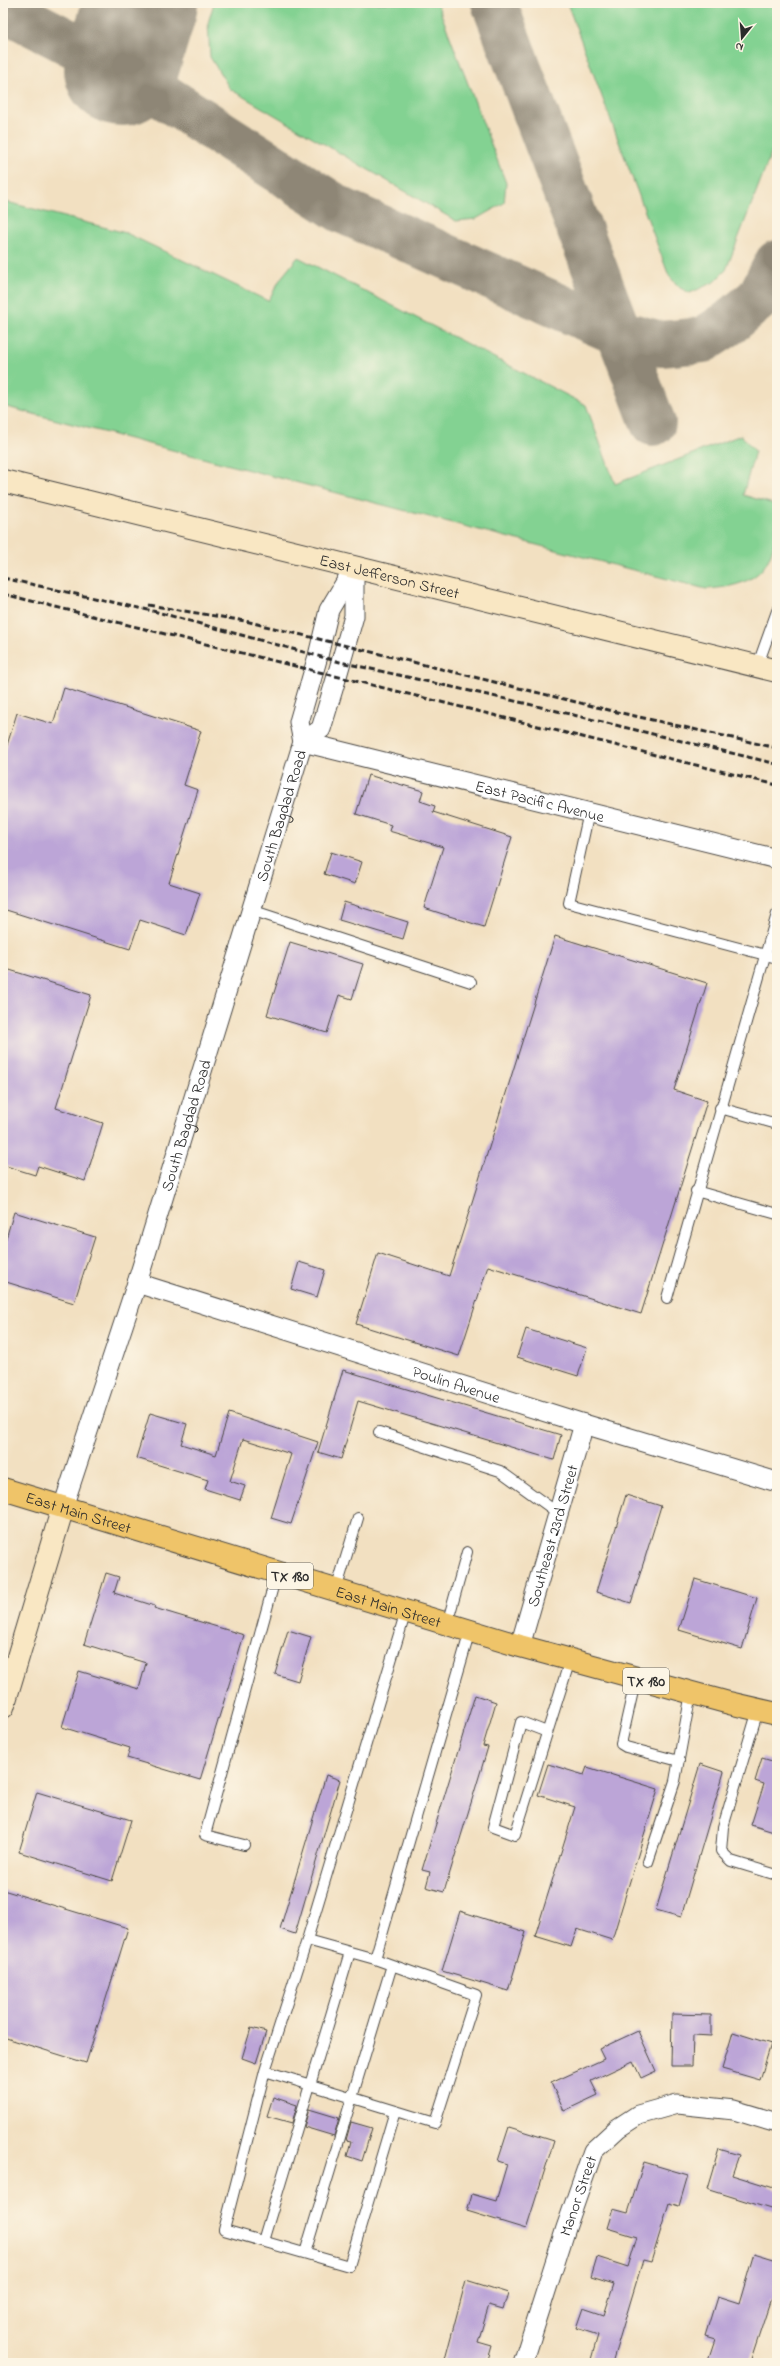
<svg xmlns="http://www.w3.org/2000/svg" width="780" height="2366" viewBox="0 0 780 2366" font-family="'Indie Flower',sans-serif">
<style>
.green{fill:#83d292;stroke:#577e5e}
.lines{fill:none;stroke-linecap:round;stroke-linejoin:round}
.taxiway{stroke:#8e8676;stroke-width:46}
.runway{stroke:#8e8676;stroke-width:114}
.building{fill:#bca5d7}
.lane-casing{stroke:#494642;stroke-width:12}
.street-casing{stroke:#494642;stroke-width:21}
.secondary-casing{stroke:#494642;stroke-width:24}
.primary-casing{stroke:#494642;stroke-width:24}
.lane{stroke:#fff;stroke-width:10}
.street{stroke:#fff;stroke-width:19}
.secondary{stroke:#f9e7c3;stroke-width:22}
.primary{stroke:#efc469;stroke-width:22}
.rail{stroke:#2b2b2b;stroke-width:3;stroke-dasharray:6 3;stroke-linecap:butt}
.labels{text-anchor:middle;stroke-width:4;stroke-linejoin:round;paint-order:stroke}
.shield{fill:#fcf5e5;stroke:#6a6863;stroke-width:1}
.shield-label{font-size:15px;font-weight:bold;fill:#2b2b2b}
.street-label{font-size:16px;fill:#2b2b2b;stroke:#fcf5e5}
</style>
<rect width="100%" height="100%" fill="#fcf5e5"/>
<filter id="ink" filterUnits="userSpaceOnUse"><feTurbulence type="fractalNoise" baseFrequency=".025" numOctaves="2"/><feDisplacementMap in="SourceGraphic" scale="8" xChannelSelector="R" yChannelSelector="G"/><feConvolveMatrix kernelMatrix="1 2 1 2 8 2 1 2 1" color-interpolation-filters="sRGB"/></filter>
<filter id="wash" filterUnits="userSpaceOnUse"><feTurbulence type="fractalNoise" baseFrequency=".012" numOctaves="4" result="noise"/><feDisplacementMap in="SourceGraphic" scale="16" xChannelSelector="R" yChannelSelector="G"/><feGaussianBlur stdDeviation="0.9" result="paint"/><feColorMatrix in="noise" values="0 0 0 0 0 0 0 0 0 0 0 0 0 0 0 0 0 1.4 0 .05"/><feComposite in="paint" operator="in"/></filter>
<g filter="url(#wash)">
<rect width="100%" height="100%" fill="#f2e0c1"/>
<path class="green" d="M214,3H437L506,183L504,203L476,219L456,221L230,89L210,57L208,23Z
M567,3H777V138L726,270L714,282L690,293L680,288L669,276Z
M3,201L126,233L268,301L281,278L298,257L586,405L615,484L741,435L755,451L743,495L777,505C777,562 765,586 706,589L3,406Z"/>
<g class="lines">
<path class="taxiway" d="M494,3L653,423
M3,8L149,84
M121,69L341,210L619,333L661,344L703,340L729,323L759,298L777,263"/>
<path class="runway" d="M121,69L141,3"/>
</g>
<g id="blocks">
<path class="building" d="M64,688L201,731L184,785L198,790L169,883L200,893L186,935L140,920L130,949L3,909V758L17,713L53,724Z
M368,775L423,791L420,801L435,806L433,812L512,837L484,927L424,908L443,847L389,831L391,825L356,814Z
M331,852L362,862L355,884L324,874Z
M344,902L408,922L403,939L339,920Z
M555,936L707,983L674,1090L707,1101L641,1314L488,1266L459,1356L356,1324L378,1253L449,1276Z
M290,942L363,964L352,999L339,995L327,1033L267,1015Z
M3,968L91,995L56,1108L103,1123L85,1181L38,1166L35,1175L3,1165Z
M14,1212L95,1237L74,1303L3,1281V1248Z
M299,1262L325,1270L317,1297L291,1289Z
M526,1329L587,1348L578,1376L517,1357Z
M343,1370L561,1435L554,1460L358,1401L341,1459L318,1452Z
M150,1413L187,1424L181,1444L216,1455L229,1413L318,1442L291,1524L271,1518L291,1454L243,1439L230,1481L245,1486L240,1500L205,1489L208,1480L136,1458Z
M626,1495L661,1506L631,1603L596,1592Z
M106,1573L119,1577L114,1593L155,1606L154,1608L244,1635L200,1780L127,1758L130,1748L62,1727L79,1671L139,1689L146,1663L84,1644Z
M695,1579L757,1598L742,1649L679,1630Z
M288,1630L311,1637L298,1681L275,1674Z
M475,1695L496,1702L483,1746L488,1747L444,1892L426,1887L430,1872L422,1870Z
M774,1754H777V1833L751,1825L764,1784L755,1781L762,1758L772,1761Z
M548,1764L584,1775L587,1767L658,1789L612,1940L577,1929L571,1947L535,1936L575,1807L538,1795Z
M700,1764L724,1772L681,1917L656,1910Z
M326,1775L340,1780L295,1934L280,1929Z
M37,1792L131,1820L112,1881L19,1852Z
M3,1890L128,1928L86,2063L3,2037Z
M460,1911L526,1932L508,1991L442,1971Z
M672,2014L711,2015V2036L693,2035L692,2066H671Z
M251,2028L266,2032L256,2063L242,2058Z
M638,2031L656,2071L641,2078L633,2061L591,2081L598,2095L564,2111L551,2083L604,2059L599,2049Z
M733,2032L771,2044L760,2080L722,2069Z
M273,2097L297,2105L292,2123L267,2116Z
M309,2109L339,2118L334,2136L304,2127Z
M351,2122L372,2128L362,2161L347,2156L351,2141L346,2140Z
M509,2127L554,2141L526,2229L467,2211L472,2194L496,2201L507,2164L498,2161Z
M719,2149L739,2155L732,2175L777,2189V2211L707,2189Z
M644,2162L688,2175L679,2206L669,2203L651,2262L643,2260L612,2363H590L598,2335L576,2328L583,2308L604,2315L614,2284L591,2277L597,2257L628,2267L637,2237L607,2228L613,2209L628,2213Z
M754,2253L777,2260V2301L771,2299L750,2363H707L715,2339L705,2336L717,2297L739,2304Z
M466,2280L508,2293L503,2309L489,2305L478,2342L492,2346L487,2363H444Z"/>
</g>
</g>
<g filter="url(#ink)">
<use href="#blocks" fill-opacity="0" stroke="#494642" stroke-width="1"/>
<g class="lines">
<defs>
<path id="lane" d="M757,667L777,611
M589,812L569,903L777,958
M251,910L471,982
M720,1108L777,1124
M696,1191L777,1214
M667,1298L777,914
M379,1432L500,1471L558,1513
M336,1590L358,1518
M447,1624L467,1552
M636,1678L621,1744L626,1747L679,1761
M758,1710L723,1827L721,1851L731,1861L777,1875
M547,1732L521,1722L493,1827L515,1835L570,1660
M244,1845L205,1835L277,1572
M648,1862L675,1781L691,1693
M307,1940L375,1959
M265,2071L307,1940L406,1611
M395,2111L349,2266L224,2230L265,2071L435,2123L476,1995L375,1959L470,1631
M263,2241L350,1952
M305,2253L392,1965"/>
<g id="street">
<path id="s1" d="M303,742L777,859"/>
<path d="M303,742L321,729L337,676L354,616V569"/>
<path id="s2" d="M137,1283L584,1424L777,1482"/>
<path id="s3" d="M63,1507L137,1283L303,742L299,722L318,656L329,610L354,568"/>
<path id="s4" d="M520,1646L584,1424"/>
<path id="s5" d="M523,2363L566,2228L593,2151L618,2128L638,2115L677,2104L734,2110L777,2123"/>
</g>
<g id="secondary">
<path id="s6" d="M3,481L777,671"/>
<path d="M3,1707L63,1507"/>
</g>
<g id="primary">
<path id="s7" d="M3,1489L520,1646L729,1703L777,1714"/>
</g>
</defs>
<use href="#lane" class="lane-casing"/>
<use href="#street" class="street-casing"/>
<use href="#secondary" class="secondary-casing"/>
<use href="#primary" class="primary-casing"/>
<use href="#lane" class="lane"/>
<use href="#street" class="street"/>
<use href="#secondary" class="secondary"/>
<use href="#primary" class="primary"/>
<path class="rail" d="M3,578L157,612L340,662L528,704L777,764
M3,594L777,785
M149,605L245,621L617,712L777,748"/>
</g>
</g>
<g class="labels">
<g class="shield">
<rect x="267" y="1563" width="46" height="26" rx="3"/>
<rect x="623" y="1668" width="46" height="26" rx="3"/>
</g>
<g class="shield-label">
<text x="290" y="1581">TX 180</text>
<text x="646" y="1686">TX 180</text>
</g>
<g class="street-label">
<text dy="6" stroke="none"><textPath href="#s6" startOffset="398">East Jefferson Street</textPath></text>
<text dy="6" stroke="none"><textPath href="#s1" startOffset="244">East Pacific Avenue</textPath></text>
<text dy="6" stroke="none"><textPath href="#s3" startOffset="725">South Bagdad Road</textPath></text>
<text dy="6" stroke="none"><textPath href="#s3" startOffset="401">South Bagdad Road</textPath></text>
<text dy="6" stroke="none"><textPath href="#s2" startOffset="335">Poulin Avenue</textPath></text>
<text dy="6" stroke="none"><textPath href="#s7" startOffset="79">East Main Street</textPath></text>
<text dy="6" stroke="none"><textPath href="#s4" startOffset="115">Southeast 23rd Street</textPath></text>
<text dy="6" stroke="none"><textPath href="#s7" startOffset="403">East Main Street</textPath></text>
<text dy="6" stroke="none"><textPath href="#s5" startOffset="176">Manor Street</textPath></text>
</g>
</g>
<rect width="780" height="2366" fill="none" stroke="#fcf5e5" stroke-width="16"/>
<g transform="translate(742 38) rotate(197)" stroke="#fcf5e5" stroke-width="3" paint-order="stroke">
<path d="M0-3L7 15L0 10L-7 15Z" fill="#2b2b2b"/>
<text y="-6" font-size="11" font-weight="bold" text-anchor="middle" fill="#2b2b2b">N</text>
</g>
</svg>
